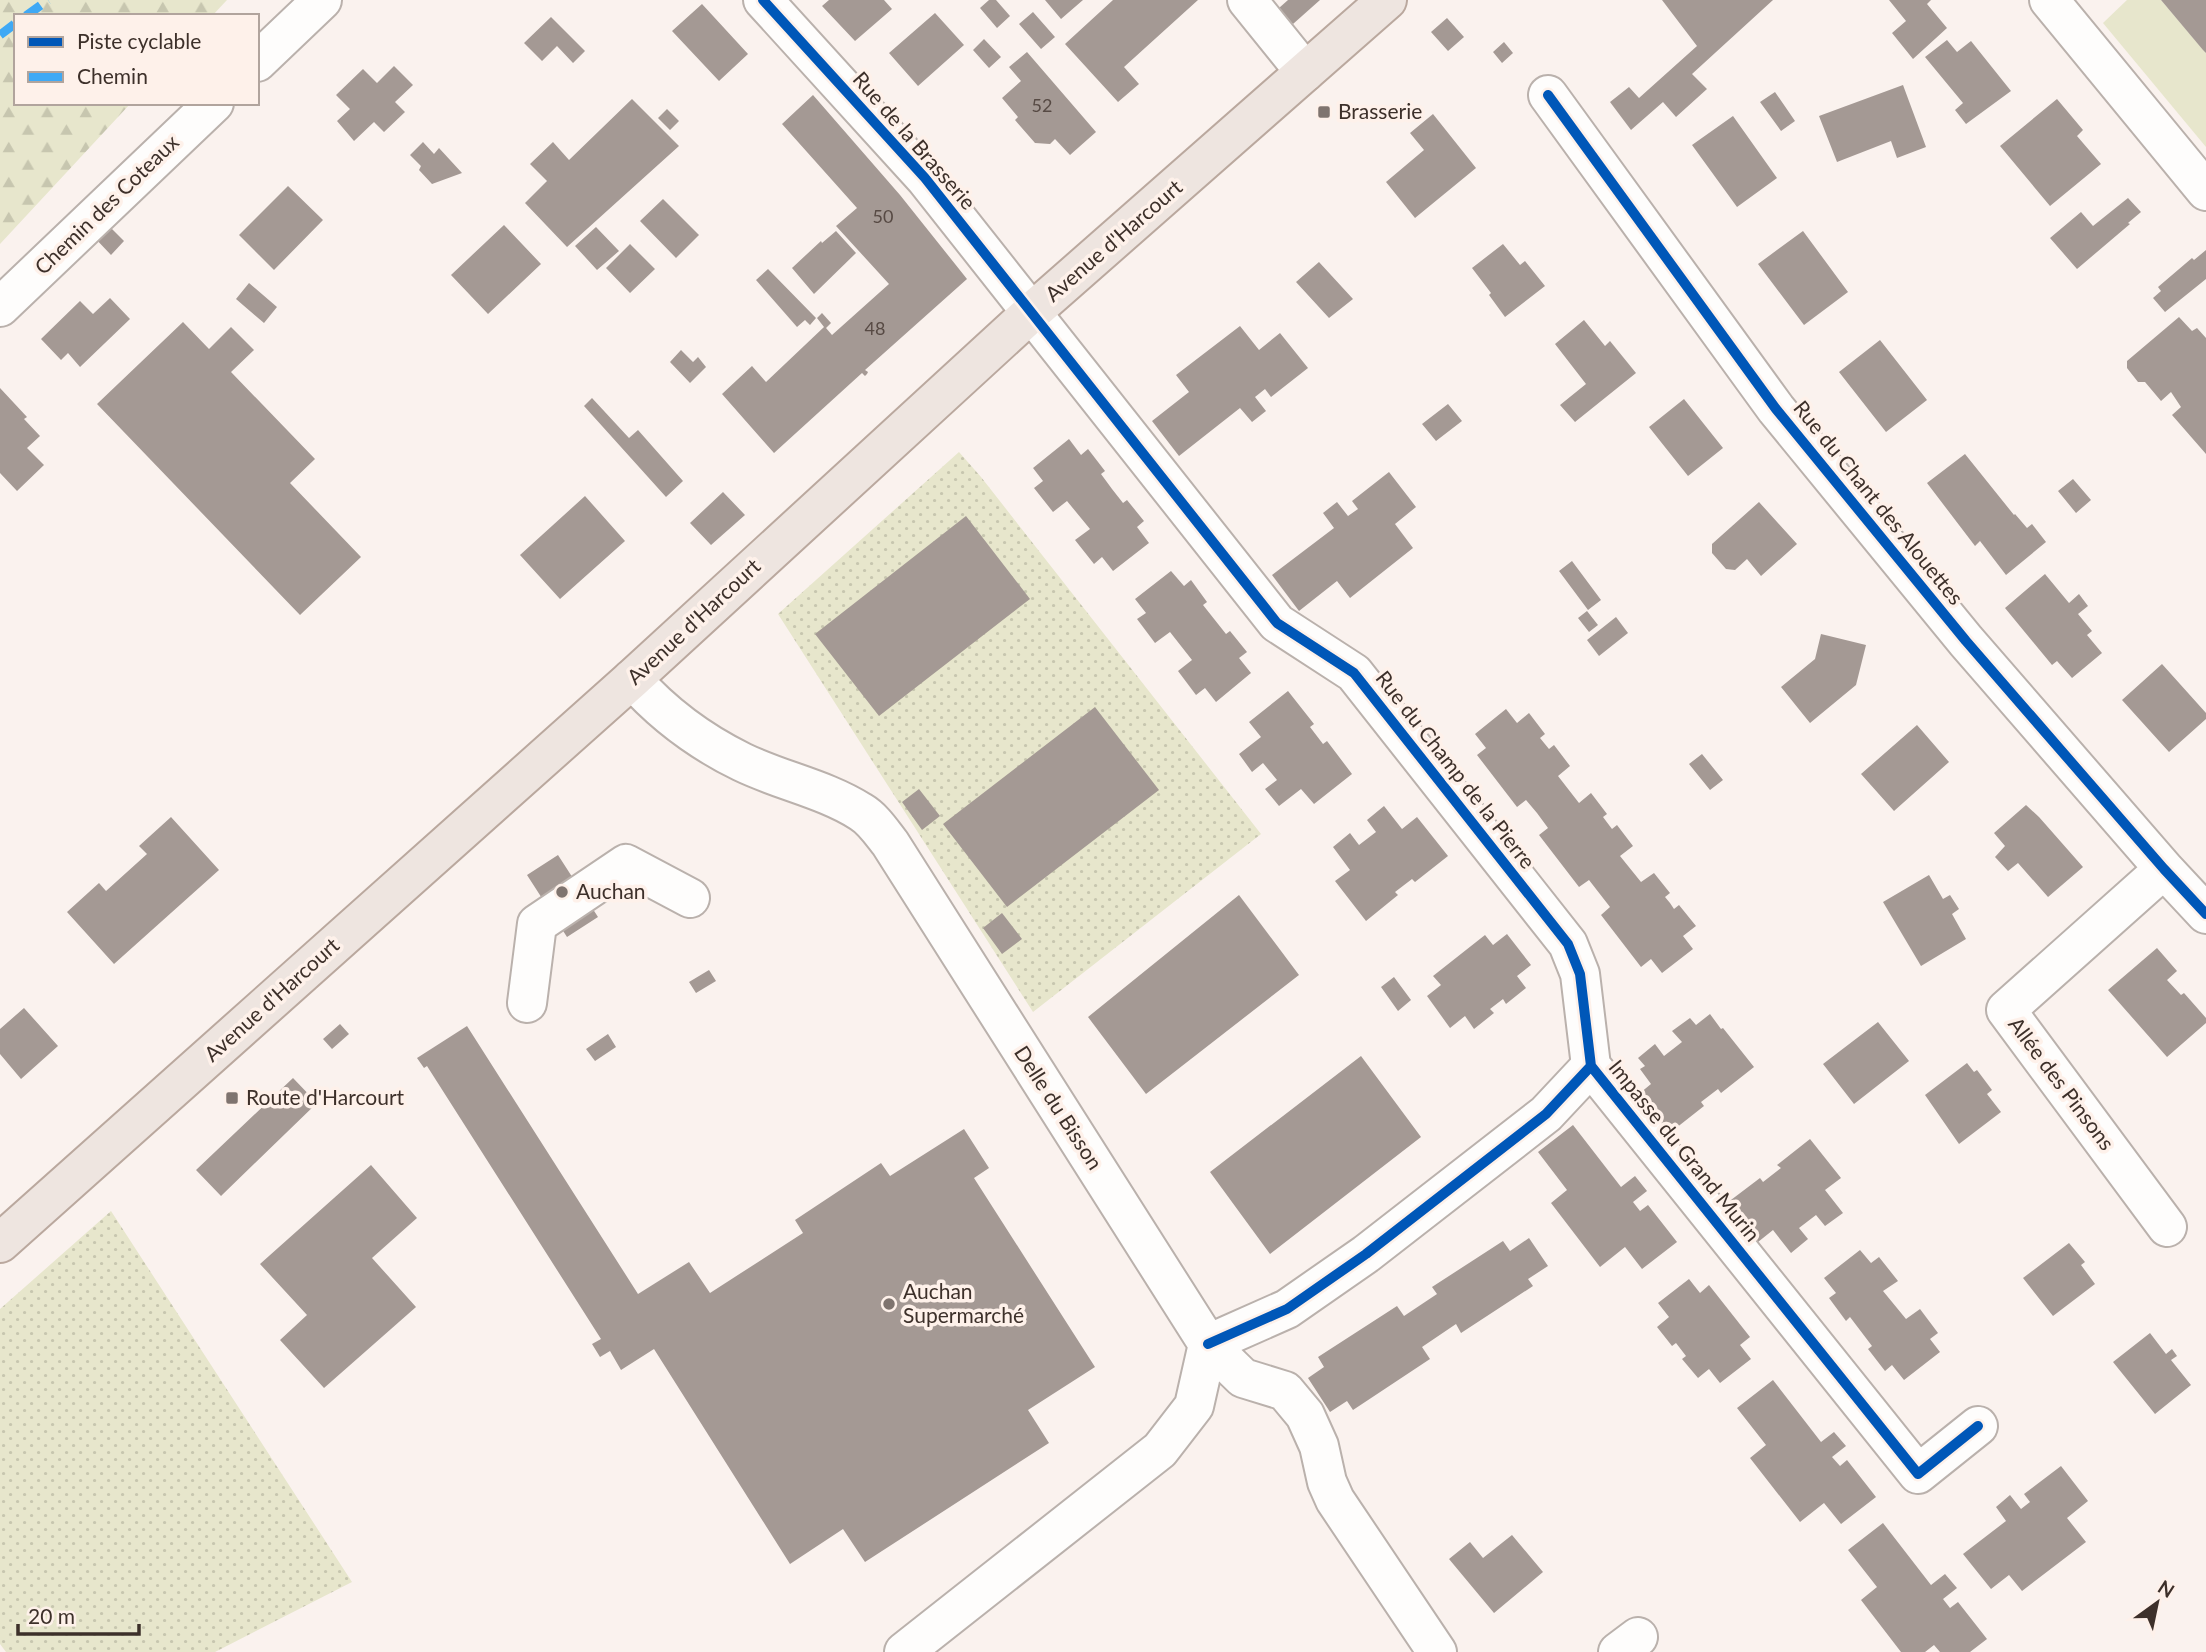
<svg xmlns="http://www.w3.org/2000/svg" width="2206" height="1652" viewBox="0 0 2206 1652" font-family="Lato,sans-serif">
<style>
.grass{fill:url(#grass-dots)}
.forest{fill:url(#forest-firs)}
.green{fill:#e7e6cc}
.building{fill:#a49994}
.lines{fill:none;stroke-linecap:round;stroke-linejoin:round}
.minor-casing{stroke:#bab1ac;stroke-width:42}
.major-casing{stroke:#baa89e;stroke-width:42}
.minor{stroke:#fefdfc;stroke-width:38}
.major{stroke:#eee5e0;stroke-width:38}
.quiet{stroke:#3fa9f5;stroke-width:9;stroke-dasharray:18 9;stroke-linecap:butt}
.cycleway-casing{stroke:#fef1ea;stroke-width:15}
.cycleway{stroke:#0057b8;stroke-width:10}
.poi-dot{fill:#7f746f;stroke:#fef1ea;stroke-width:2.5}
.labels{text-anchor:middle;stroke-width:7;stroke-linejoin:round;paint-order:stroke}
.number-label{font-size:18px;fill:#574a44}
.poi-label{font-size:21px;fill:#3d302a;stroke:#fef1ea;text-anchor:start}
.street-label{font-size:21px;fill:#3d302a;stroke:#fef1ea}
</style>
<defs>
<pattern id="grass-dots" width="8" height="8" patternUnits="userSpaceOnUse" patternTransform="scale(1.75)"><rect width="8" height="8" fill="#e7e6cc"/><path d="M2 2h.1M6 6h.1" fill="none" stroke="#c7c6af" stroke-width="1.8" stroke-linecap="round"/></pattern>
<pattern id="forest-firs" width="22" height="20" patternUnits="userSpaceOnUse" patternTransform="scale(1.75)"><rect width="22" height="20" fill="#e7e6cc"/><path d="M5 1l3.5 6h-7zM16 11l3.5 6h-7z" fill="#c7c6af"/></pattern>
</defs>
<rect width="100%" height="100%" fill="#faf2ee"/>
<path class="grass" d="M959,452L981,477L1261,834L1033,1012L778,614Z
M111,1211L352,1582L215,1652H6L0,1644V1309Z"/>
<path class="forest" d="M0,0H227L212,16H16V103H131L0,244Z"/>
<path class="green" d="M2127,0H2161L2206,53V147L2103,23Z"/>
<path class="building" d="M829,0H884L892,9L855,41L822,6Z
M989,0H996L1010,16L997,28L980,8Z
M1045,0H1083L1061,19Z
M1113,0H1198L1124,67L1139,84L1118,102L1065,44Z
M1288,0H1320L1293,24L1279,8Z
M1662,0H1773L1692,74L1707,89L1676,117L1663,102L1631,130L1610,102L1629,87L1639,98L1697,46Z
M1889,0H1931L1927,4L1947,28L1913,59L1892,33L1906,21Z
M2161,0H2206V53L2203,50Z
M702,4L748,54L719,81L672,31Z
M1033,12L1055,37L1041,49L1019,24Z
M935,13L964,45L918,86L889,53Z
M551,17L585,51L573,63L557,46L542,61L524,43Z
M1447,18L1464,37L1448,51L1431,32Z
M984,39L1001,57L989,68L973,50Z
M1947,40L1957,52L1971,41L2011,91L1966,124L1955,110L1963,103L1925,57Z
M1504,42L1513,53L1502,63L1493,52Z
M1027,52L1096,132L1070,155L1055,139L1050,144L1035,143L1015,120L1018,117L1002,98L1021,81L1009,67Z
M394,66L413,85L395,102L405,112L384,132L374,122L354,141L337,121L350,109L336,95L363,69L377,83Z
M1903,85L1926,147L1897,158L1891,141L1837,162L1819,116Z
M1775,92L1795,121L1781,131L1760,102Z
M813,95L900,195L967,279L865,370L868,372L867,374L865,376L862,373L774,453L722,394L752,366L766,382L824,327L817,318L822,313L831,323L826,328L832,335L889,284L836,226L857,208L782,124Z
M632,99L679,146L567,247L525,203L547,181L530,164L553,142L569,160Z
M2057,99L2083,130L2077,136L2101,164L2050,206L2000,146Z
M667,109L679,121L670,130L658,118Z
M1433,114L1476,168L1415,218L1386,182L1424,150L1410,133Z
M1733,116L1777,178L1737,207L1692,145Z
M423,142L434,154L439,148L462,173L432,184L419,170L421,166L410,155Z
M288,186L323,220L274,270L239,235Z
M2128,198L2141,212L2128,223L2130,224L2077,269L2050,238L2081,212L2093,226Z
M663,199L699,235L676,258L640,221Z
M106,223L124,241L111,255L93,236Z
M504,225L541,264L488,314L451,275Z
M596,227L619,251L597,270L575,246Z
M836,231L856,253L814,294L792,268L821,241L822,243Z
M1803,231L1848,292L1804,325L1758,264Z
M630,244L655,269L630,293L606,268Z
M1503,244L1520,265L1525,261L1545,286L1505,317L1489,295L1491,293L1472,268Z
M2206,250V279L2165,312L2153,298L2161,291L2158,287L2192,258L2194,260Z
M1319,262L1353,299L1329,318L1296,282Z
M768,269L816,318L810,325L805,320L797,327L756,280Z
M249,283L277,307L264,323L236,299Z
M110,298L130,319L80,367L68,353L61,360L41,339L80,301L93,314Z
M2179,317L2192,331L2197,328L2206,338V454L2172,415L2181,407L2171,392L2161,401L2145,382H2138L2127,368V361Z
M1584,320L1605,346L1610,341L1636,373L1575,422L1560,405L1586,384L1555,344Z
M183,322L209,349L231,327L254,350L231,372L315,459L290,483L361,557L300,615L97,404Z
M1240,326L1259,350L1280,333L1308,368L1271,397L1265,389L1255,397L1266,411L1252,422L1240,408L1179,456L1152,421L1189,392L1176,375Z
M1880,340L1927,400L1886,432L1839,372Z
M681,350L693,362L698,357L706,367L690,383L670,362Z
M0,388L27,417L24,419L40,436L27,448L44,465L17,491L0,473Z
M592,398L629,438L638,430L683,481L666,497L584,406Z
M1684,399L1723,448L1688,476L1649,427Z
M1448,404L1462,421L1436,441L1422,424Z
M1069,439L1081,455L1088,449L1105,471L1101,474L1112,489L1123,503L1127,500L1144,521L1137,527L1149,543L1113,571L1102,557L1094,564L1075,540L1090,529L1067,501L1053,512L1034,488L1043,481L1033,468Z
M1965,454L2014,515L2015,514L2027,528L2032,524L2046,542L2006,575L1980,541L1975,546L1927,483Z
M1389,472L1416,507L1395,524L1413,548L1350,598L1337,581L1299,611L1272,575L1334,528L1323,513L1337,502L1348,516L1358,509L1352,501Z
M2073,479L2091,500L2076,513L2058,491Z
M723,492L745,515L711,545L690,523Z
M585,496L625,541L560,599L520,555Z
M1759,502L1797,544L1761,576L1747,559L1735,570L1726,569L1712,553V544Z
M966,516L1030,599L879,716L815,634Z
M1572,561L1601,600L1588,610L1559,571Z
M1171,571L1184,586L1191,580L1207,602L1203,605L1226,634L1230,631L1247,652L1239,658L1251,673L1216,702L1205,688L1196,695L1178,671L1192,660L1170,632L1155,643L1137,619L1146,613L1135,599Z
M2045,574L2069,603L2079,594L2088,606L2078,614L2092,631L2087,635L2102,653L2072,678L2057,661L2052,665L2005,608Z
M1587,611L1598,625L1589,632L1578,618Z
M1616,617L1628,633L1599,656L1587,640Z
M1821,634L1866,645L1856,685L1810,723L1781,687L1815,659Z
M2162,664L2206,713V719L2169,752L2122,700Z
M1288,691L1314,724L1310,727L1323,744L1327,741L1352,774L1314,804L1301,789L1279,806L1265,789L1277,780L1263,763L1252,772L1239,754L1261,737L1249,722Z
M1095,707L1159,790L1007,907L943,824Z
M1506,709L1517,723L1529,713L1545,734L1540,738L1549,749L1554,745L1570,766L1558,776L1579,803L1591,793L1607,814L1603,817L1612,829L1617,825L1633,846L1620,856L1641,882L1654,873L1670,893L1665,897L1670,903L1674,909L1679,905L1696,926L1683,936L1693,949L1662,973L1651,959L1641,967L1601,915L1610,907L1589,880L1579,887L1539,835L1548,828L1537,813L1526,800L1517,807L1477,755L1486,748L1475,734Z
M1917,725L1949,762L1894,811L1861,774Z
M1702,754L1723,780L1710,790L1689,764Z
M919,789L940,816L922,830L902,802Z
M2026,805L2039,817L2083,867L2048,897L2018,863L2008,871L1995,857L2005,846L1994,833Z
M1384,806L1402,829L1417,817L1448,856L1415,882L1412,879L1395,892L1398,895L1366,921L1335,881L1350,870L1333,847L1350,833L1359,845L1376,832L1367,820Z
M171,817L219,870L114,964L67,912L99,883L106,891L147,854L139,846Z
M558,855L598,917L567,937L527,875Z
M1929,875L1943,899L1950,895L1959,909L1952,914L1966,939L1921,966L1883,902Z
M1239,895L1299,975L1146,1094L1088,1017Z
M1002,913L1022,939L1002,954L983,928Z
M1507,934L1531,965L1517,976L1526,988L1506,1004L1503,999L1490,1009L1494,1013L1474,1029L1465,1016L1450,1028L1427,996L1441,985L1433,976L1485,935L1493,945Z
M2157,948L2177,971L2167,980L2181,995L2184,993L2206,1018V1023L2167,1057L2108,990Z
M709,970L716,981L696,993L689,982Z
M1394,977L1411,1000L1398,1011L1381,987Z
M24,1008L58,1046L21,1079L0,1054V1029Z
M1710,1014L1721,1029L1723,1028L1754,1067L1721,1093L1718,1089L1701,1102L1704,1106L1671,1132L1640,1093L1651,1084L1640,1069L1645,1066L1638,1058L1655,1044L1664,1056L1682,1042L1672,1031L1690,1018L1696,1025Z
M1878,1022L1909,1061L1854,1104L1823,1064Z
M340,1024L349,1034L332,1049L323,1039Z
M467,1026L638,1294L689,1262L710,1293L803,1233L795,1220L881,1163L890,1176L964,1129L989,1168L974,1178L1095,1367L1028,1410L1049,1443L865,1562L843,1529L790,1564L654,1349L621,1370L610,1351L600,1357L592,1344L601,1339L427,1066L424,1068L417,1058Z
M608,1034L616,1047L595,1061L586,1049Z
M1361,1056L1421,1137L1270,1254L1210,1172Z
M1967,1063L1974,1072L1977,1070L1992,1090L1987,1094L2001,1112L1959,1144L1925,1095Z
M293,1078L317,1103L221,1196L196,1170Z
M1573,1125L1621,1187L1635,1176L1647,1191L1633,1202L1640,1211L1648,1205L1677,1242L1642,1269L1625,1247L1600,1267L1551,1203L1567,1190L1538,1152Z
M1810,1139L1841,1178L1825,1190L1843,1213L1825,1226L1816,1215L1799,1228L1808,1239L1791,1253L1773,1230L1758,1242L1727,1203L1760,1178L1763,1182L1781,1168L1777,1165Z
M371,1165L417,1218L372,1258L416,1307L324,1388L280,1340L307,1315L260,1264Z
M1529,1238L1548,1266L1528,1279L1533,1286L1461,1333L1456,1324L1422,1347L1430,1359L1353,1410L1347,1401L1330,1412L1308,1378L1324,1367L1318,1357L1397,1306L1404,1316L1437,1294L1432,1287L1503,1241L1510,1251Z
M2069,1243L2085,1262L2081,1265L2095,1284L2053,1316L2023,1278Z
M1860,1250L1871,1263L1879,1257L1898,1281L1883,1291L1906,1319L1920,1309L1938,1333L1930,1339L1940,1352L1904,1380L1892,1365L1885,1371L1868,1349L1872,1346L1850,1317L1846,1321L1829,1298L1836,1293L1824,1278Z
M1689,1279L1700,1293L1709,1285L1750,1337L1740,1345L1751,1359L1720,1383L1709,1369L1698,1378L1682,1359L1686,1356L1676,1343L1672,1346L1657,1327L1669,1317L1658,1303Z
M2150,1333L2166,1354L2172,1349L2177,1356L2171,1360L2191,1385L2155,1414L2113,1362Z
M1773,1380L1821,1442L1834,1432L1846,1446L1832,1457L1840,1466L1847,1460L1876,1497L1841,1524L1824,1503L1800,1522L1750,1458L1766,1445L1737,1408Z
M2061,1466L2088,1501L2067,1518L2086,1542L2022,1591L2009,1575L1991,1589L1963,1554L2006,1521L1996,1507L2010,1495L2021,1509L2030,1502L2024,1494Z
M1883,1523L1931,1585L1945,1574L1957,1588L1943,1599L1950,1608L1958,1602L1987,1639L1970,1652H1940L1934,1645L1925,1652H1901L1861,1600L1877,1587L1848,1550Z
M1512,1535L1543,1572L1494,1613L1449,1559L1470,1542L1483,1558Z"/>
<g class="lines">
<defs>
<path id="minor" d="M763,0L925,178L1277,623L1354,673L1568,944L1580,974L1591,1066
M1247,0L1305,72
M2049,0L2206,191
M257,62L322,0
M1548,95L1776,409L1966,641L2164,869L2206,914
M0,307L214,103
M632,679C664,715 699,741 742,762C781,781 825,789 861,812C873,819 882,833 890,843L1208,1344L1243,1378L1285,1391L1305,1415L1319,1446L1327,1482L1335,1500L1437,1652
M2164,869L2006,1010L2167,1227
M527,1003L537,924L626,864L690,898
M1208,1344L1287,1309L1366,1254L1546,1114L1591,1066L1918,1474L1978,1426
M904,1652L1160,1450L1194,1406L1208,1344
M1618,1652L1638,1637"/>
<path id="major" d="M0,1243L632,679L1032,312L1387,0"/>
</defs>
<use href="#minor" class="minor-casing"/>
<use href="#major" class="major-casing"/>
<use href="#minor" class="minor"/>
<use href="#major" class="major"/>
<path class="quiet" d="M26,16L48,0
M0,35L16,23"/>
<defs>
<path id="cycleway" d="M763,0L925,178L1277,623L1354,673L1568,944L1580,974L1591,1066
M1548,95L1776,409L1966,641L2164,869L2206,914
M1208,1344L1287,1309L1366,1254L1546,1114L1591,1066L1918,1474L1978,1426"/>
</defs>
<use href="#cycleway" class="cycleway-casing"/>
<use href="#cycleway" class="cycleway"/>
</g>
<g class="poi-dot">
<rect x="1317" y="105" width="14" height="14" rx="3.5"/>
<circle cx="562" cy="892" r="7"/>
<rect x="225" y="1091" width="14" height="14" rx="3.5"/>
<circle cx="889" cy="1304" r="7"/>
</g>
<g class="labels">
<g class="number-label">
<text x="1042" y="112">52</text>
<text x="883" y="223">50</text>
<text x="875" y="335">48</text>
</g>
<g class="poi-label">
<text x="1338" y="119">Brasserie</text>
<text x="576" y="899">Auchan</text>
<text x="246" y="1105">Route d'Harcourt</text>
<text x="903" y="1299">Auchan<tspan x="903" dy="24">Supermarché</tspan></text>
</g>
<g class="street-label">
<text transform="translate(914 141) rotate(49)" y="7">Rue de la Brasserie</text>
<text transform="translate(107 205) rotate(-44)" y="7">Chemin des Coteaux</text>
<text transform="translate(1114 241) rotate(-41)" y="7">Avenue d'Harcourt</text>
<text transform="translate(1878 503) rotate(51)" y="7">Rue du Chant des Alouettes</text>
<text transform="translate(694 622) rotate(-43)" y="7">Avenue d'Harcourt</text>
<text transform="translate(1455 770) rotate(52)" y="7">Rue du Champ de la Pierre</text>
<text transform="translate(272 1000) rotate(-42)" y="7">Avenue d'Harcourt</text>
<text transform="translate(2061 1084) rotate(53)" y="7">Allée des Pinsons</text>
<text transform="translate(1058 1108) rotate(57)" y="7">Delle du Bisson</text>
<text transform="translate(1684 1151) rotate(51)" y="7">Impasse du Grand Murin</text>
</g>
</g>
<rect x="14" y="14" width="245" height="91" fill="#fef1ea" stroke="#b1a49d" stroke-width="2"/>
<rect x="28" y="37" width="35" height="10" fill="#0057b8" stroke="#b1a49d" stroke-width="2"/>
<text x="77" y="49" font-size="21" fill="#3d302a">Piste cyclable</text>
<rect x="28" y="72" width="35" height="10" fill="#3fa9f5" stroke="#b1a49d" stroke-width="2"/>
<text x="77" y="84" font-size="21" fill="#3d302a">Chemin</text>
<g transform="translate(2157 1603) rotate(33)" stroke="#fef1ea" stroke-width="5" paint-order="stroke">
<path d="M0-5L12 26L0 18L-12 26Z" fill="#3d302a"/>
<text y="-10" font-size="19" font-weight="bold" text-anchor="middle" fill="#3d302a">N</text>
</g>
<path d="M18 1624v10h121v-10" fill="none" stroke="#3d302a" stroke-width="3.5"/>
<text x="28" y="1624" font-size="21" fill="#3d302a" stroke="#fef1ea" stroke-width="5" paint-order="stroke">20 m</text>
</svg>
